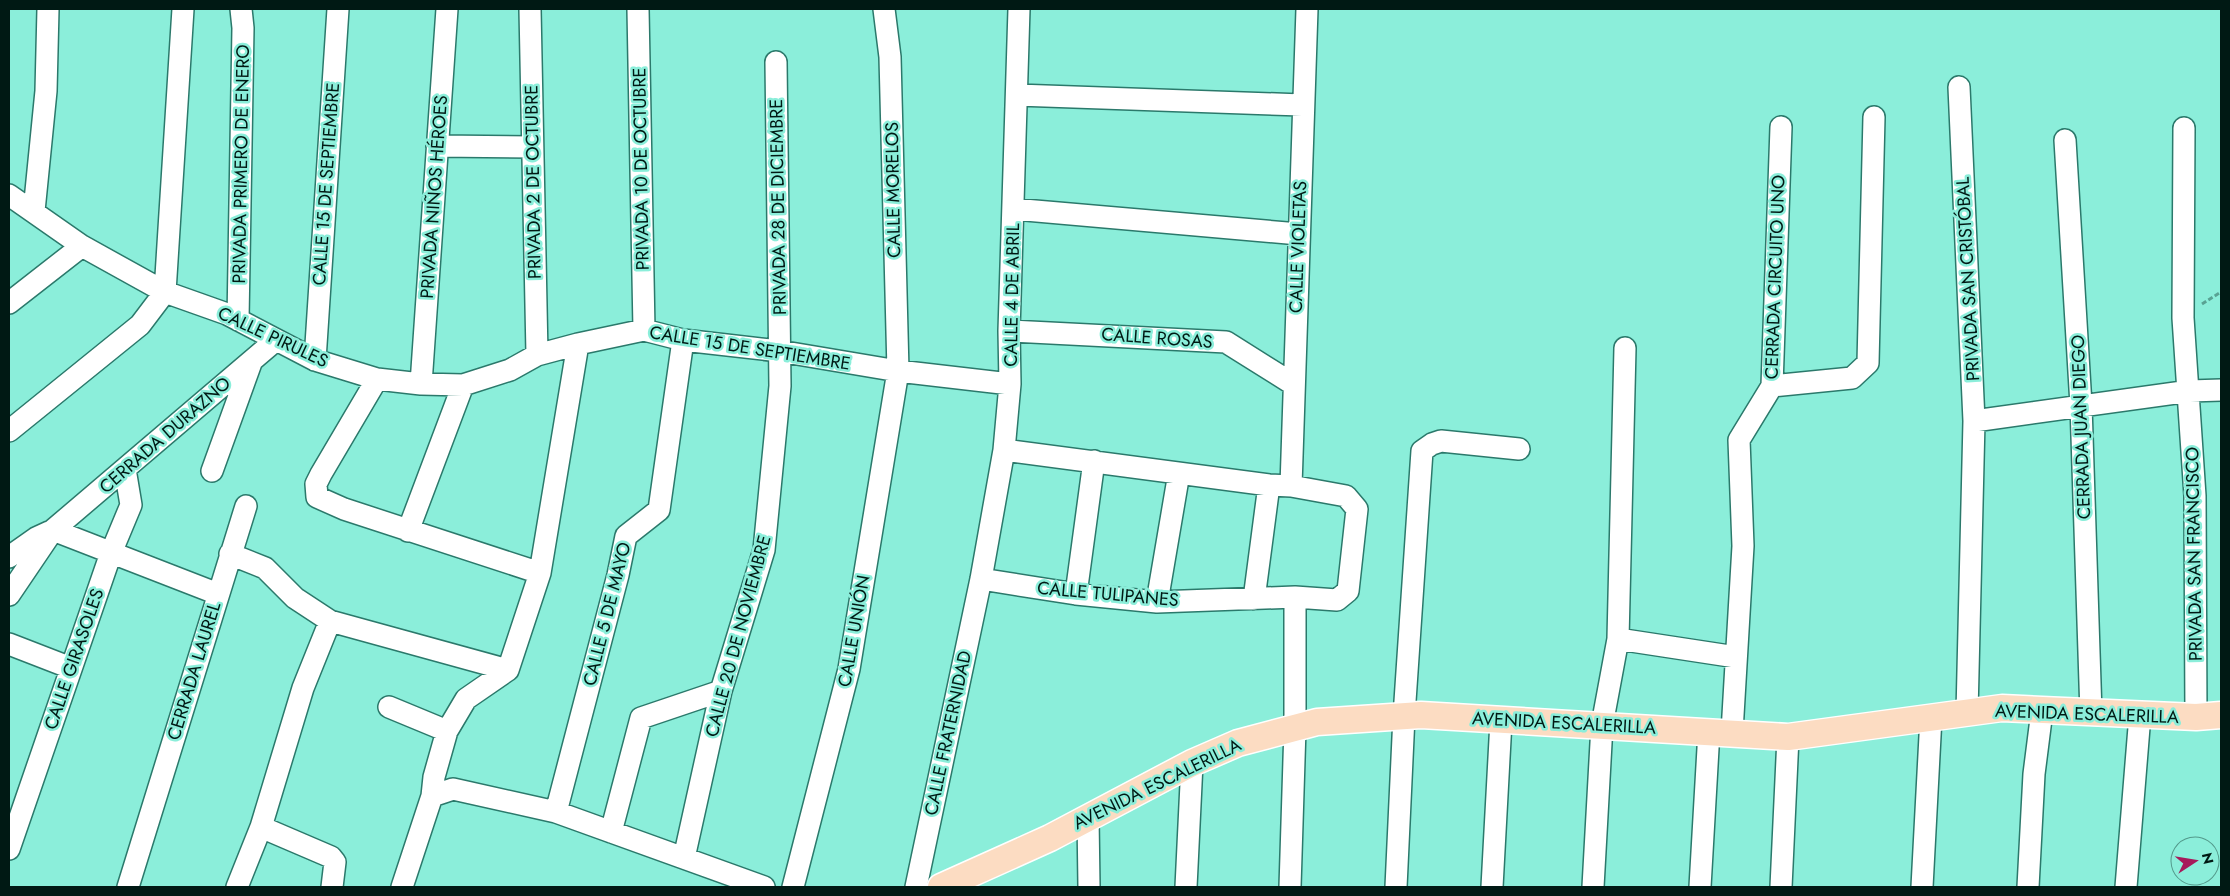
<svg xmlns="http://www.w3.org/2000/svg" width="2230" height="896" viewBox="0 0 2230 896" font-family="Jost,sans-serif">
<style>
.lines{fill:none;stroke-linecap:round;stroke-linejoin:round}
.minor-casing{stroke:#2b796b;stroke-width:24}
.major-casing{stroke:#fff;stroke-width:29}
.path{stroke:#59a293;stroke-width:3;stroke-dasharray:5 2.5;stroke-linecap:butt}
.minor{stroke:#fff;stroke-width:21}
.major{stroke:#fcdcc2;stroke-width:26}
.labels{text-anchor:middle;stroke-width:5;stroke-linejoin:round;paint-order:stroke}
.street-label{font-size:18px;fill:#001914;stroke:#8beeda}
</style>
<rect width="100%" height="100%" fill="#8beeda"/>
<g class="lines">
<defs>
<path id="minor" d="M530,9L537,355
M638,9L644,330
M1959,87L1974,421L1967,713
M1017,95L1302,105
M2184,128L2183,318L2195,496L2196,717
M2065,140L2081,405L2091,714
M437,146L532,147
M9,195L82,246L165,292L227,314L315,360L377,379L421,384L463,385L510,370L537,355L578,344L644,330L683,340L779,351L898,371L1010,384
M1014,209L1299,234
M34,211L46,91L48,9
M9,303L82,246
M238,320L243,28L241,9
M1009,331L1226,342L1293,384
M315,360L338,9
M377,379L321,474L316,484L317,497L344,509L540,573
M421,384L447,9
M1772,386L1852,378L1868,363L1874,117
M1974,421L2190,391L2221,390
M9,431L140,325L165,292L183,9
M212,471L251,363
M1291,486L1307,9
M53,530L218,594
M408,531L463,385
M230,554L265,568L295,598L330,621L508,670
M9,557L36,538L49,532
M981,579L1076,594L1157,602L1295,597L1337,600L1348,591L1357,509L1346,496L1291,486L1269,485L1004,450
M1076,594L1094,461
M9,595L53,530L276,340
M1254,599L1269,485
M1157,602L1179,473
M1618,639L1625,348
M9,644L71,668
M389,707L447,731
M1732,732L1743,546L1739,440L1772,386L1781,127
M432,796L434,777L447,731L466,699L508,670L540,573L578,344
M556,812L618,575L626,536L659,510L683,340
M1088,817L1089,887
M261,827L331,857L335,862L332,887
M611,832L641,718L721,691
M9,849L111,553L131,505L125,469
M684,858L721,691L764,550L780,386L776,62
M128,887L246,506
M237,887L261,827L303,688L330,621
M402,887L432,796L453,789L556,812L764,887
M793,887L849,669L898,371L890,57L884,9
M916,887L981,579L1004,450L1010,384L1009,331L1019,9
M1186,887L1192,763
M1290,887L1295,728V597
M1396,887L1404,716L1422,451L1432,444L1441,441L1519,449
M1492,887L1501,721
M1593,887L1602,725L1618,639L1736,657
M1700,887L1709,731
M1781,887L1788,737
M1922,887L1931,717
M2028,887L2034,774L2042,711
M2126,887L2140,715"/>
<path id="major" d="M941,887L1050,838L1192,763L1238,743L1317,722L1421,715L1788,737L2002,708L2196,717L2221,715"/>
</defs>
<use href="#minor" class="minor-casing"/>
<use href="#major" class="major-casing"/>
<path class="path" d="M2202,304L2221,292"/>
<use href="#minor" class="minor"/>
<use href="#major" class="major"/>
</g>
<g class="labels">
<g class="street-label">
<text transform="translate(241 164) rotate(-89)" y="6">PRIVADA PRIMERO DE ENERO</text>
<text transform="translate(641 169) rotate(-91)" y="6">PRIVADA 10 DE OCTUBRE</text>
<text transform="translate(533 182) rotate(-91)" y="6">PRIVADA 2 DE OCTUBRE</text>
<text transform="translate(326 184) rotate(-86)" y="6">CALLE 15 DE SEPTIEMBRE</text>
<text transform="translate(893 190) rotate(-91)" y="6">CALLE MORELOS</text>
<text transform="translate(434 197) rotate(-86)" y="6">PRIVADA NIÑOS HÉROES</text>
<text transform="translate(778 207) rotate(-91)" y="6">PRIVADA 28 DE DICIEMBRE</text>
<text transform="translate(1298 247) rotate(-88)" y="6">CALLE VIOLETAS</text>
<text transform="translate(1775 277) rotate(-88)" y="6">CERRADA CIRCUITO UNO</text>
<text transform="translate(1968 279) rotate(-93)" y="6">PRIVADA SAN CRISTÓBAL</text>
<text transform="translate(1012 295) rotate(-89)" y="6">CALLE 4 DE ABRIL</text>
<text transform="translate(273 337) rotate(25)" y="6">CALLE PIRULES</text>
<text transform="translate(1157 338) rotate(4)" y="6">CALLE ROSAS</text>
<text transform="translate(750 348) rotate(9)" y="6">CALLE 15 DE SEPTIEMBRE</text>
<text transform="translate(2081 427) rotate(-92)" y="6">CERRADA JUAN DIEGO</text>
<text transform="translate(165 435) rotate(-41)" y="6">CERRADA DURAZNO</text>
<text transform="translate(2194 554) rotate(-91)" y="6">PRIVADA SAN FRANCISCO</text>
<text transform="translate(1108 594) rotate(5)" y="6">CALLE TULIPANES</text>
<text transform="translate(607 614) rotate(-76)" y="6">CALLE 5 DE MAYO</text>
<text transform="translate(854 631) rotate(-80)" y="6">CALLE UNIÓN</text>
<text transform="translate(738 636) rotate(-75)" y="6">CALLE 20 DE NOVIEMBRE</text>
<text transform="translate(74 659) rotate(-71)" y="6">CALLE GIRASOLES</text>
<text transform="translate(194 671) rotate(-73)" y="6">CERRADA LAUREL</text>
<text transform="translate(2087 714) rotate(2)" y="6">AVENIDA ESCALERILLA</text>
<text transform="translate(1564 723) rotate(3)" y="6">AVENIDA ESCALERILLA</text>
<text transform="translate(948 733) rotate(-78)" y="6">CALLE FRATERNIDAD</text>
<text transform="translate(1157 784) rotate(-26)" y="6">AVENIDA ESCALERILLA</text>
</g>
</g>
<rect width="2230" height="896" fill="none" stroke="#001914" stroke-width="20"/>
<g transform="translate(2195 861) rotate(78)"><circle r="24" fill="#8beeda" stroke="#53998b"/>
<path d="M0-4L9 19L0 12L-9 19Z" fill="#a71a5b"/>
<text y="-8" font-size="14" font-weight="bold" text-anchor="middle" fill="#001914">N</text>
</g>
</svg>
